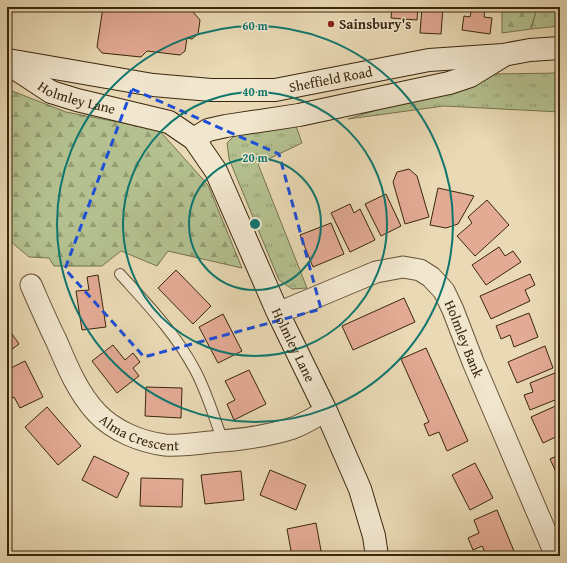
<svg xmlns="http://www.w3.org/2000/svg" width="567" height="563" viewBox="0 0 567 563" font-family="'Gentium Book Plus',serif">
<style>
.grass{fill:url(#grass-tufts);stroke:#77734e}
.forest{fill:url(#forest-firs);stroke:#77734e}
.building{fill:#e3aa94;stroke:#3a260d}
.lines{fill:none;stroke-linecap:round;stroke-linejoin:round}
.service-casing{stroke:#665337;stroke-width:12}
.minor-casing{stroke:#665337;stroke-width:23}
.secondary-casing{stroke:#3a260d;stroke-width:24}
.service{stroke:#f1e6ce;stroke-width:10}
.minor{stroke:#f1e6ce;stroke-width:21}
.secondary{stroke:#f1e6ce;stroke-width:22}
.marked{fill:none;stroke:#1d4ed8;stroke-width:3;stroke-dasharray:8 5;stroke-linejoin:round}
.ring{fill:none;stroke:#0f766e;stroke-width:2}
.poi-dot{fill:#8f2418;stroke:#f1e6ce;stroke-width:1.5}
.labels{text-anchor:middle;stroke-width:3;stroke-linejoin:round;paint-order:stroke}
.poi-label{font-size:14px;font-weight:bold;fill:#3a260d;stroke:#f1e6ce;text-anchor:start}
.street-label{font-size:14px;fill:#3a260d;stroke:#f1e6ce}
.centre{fill:#0f766e;stroke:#f1e6ce;stroke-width:2}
.ring-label{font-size:12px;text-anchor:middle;font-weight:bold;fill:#0f766e;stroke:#f1e6ce;stroke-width:3;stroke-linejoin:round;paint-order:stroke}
</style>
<defs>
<pattern id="grass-tufts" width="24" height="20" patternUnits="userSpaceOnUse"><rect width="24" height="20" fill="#b4c08f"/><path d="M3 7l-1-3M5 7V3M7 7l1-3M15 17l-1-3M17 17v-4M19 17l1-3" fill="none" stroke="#939c73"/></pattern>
<pattern id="forest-firs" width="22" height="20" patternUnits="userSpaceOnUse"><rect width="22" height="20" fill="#b4c08f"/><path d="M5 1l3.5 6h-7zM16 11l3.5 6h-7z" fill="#939c73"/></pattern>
</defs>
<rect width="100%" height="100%" fill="#e9d9b4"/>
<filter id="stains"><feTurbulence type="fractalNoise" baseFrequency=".005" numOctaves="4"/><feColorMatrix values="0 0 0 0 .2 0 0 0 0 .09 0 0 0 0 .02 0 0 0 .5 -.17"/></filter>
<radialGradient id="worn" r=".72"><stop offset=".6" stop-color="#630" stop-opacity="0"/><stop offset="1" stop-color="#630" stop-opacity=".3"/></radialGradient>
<path class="grass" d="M537,7H560V26L531,29Z
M560,73V112L444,106L348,119L494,74Z
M296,126L302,143L258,164L307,288L292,289L279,280L229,159L227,143L235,135Z"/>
<path class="forest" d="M502,7H537L531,29L502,33Z
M7,89L66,112L159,130L208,185L242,268L168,251L157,266L121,251L102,266H54L49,258L29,257L9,240L7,241Z"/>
<path class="building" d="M103,7H194L193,12L200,20L198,34L192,39L187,38L185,51L180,55L147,51L141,57L102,53L97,47Z
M392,7H418L417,20L391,18Z
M422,7H443L441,34L420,33Z
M472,7L485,8L484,17L492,18L490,34L462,30L464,16L470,17Z
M409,169L417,176L429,217L405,224L393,182L397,172Z
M438,188L474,196L458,224L446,228L430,225Z
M386,194L401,226L381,236L365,204Z
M487,200L509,225L475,256L457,236L472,223L468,217Z
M350,204L354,213L360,209L375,240L350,252L331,213Z
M331,223L344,254L313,267L300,235Z
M499,247L505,256L513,251L521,262L486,285L472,265Z
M176,270L211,306L193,324L158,288Z
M530,274L535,285L525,290L530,301L491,319L480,296Z
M98,275L106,327L82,330L76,291L89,290L87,277Z
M404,298L415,322L353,350L342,326Z
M529,313L538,337L514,347L510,335L501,339L496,326Z
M223,314L242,351L218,363L199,327Z
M7,327L19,344L7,353Z
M113,345L125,360L133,353L140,362L133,368L139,376L117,393L92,361Z
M545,346L553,368L517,383L508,362Z
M426,348L468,441L447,451L439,432L429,436L424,424L429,422L401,359Z
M25,361L43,397L20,408L14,397L7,400L8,389L7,370Z
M249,370L266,404L234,420L227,404L235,400L225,381Z
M560,371V398L530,410L524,395L533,392L530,383Z
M146,387L182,388L181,418L145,416Z
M560,404V435L543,443L531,417Z
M47,407L81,446L58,465L25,427Z
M560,443V470L556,472L550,459L559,455L555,446Z
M94,456L129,473L117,498L82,480Z
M475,463L493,498L470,510L452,475Z
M270,470L306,485L296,510L260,495Z
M241,471L244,500L205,504L201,475Z
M141,478L183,479L182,507L140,506Z
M497,510L516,556H487L482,546L473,550L468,538L479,533L474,520Z
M316,523L322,556H292L287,529Z"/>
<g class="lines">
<defs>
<path id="service" d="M120,274C147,304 176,334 195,370C207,392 214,418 223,441"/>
<g id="minor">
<path id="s1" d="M31,285C39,303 47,322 56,340C67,366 78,393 97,413C114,431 141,442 165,445C180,446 195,444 210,442C238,440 266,437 293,428C304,424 315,417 326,411"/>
<path id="s2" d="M278,313L376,272L403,267L420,270L431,277L444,291L453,310L473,362L556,556"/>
</g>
<g id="secondary">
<path id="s3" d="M8,60L153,85L211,90H275L429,60L503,55L530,50L560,48"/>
<path id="s4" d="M7,63L51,92L77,100L169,122L194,139L216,171L278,313L326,411L360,489L374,536L377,556"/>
<path d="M194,139L208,130L226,126L299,115L449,83L470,76L501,57"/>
</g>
</defs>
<use href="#service" class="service-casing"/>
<use href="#minor" class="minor-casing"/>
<use href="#secondary" class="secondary-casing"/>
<use href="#service" class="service"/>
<use href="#minor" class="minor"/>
<use href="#secondary" class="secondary"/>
</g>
<path class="marked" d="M132,89L279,154L321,309L144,357L65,269Z"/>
<g class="ring">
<circle cx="255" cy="224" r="66"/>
<circle cx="255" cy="224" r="132"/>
<circle cx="255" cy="224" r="198"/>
</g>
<circle class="poi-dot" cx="331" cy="24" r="4"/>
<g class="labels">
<g class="poi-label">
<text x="339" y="29">Sainsbury's</text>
</g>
<g class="street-label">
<text dy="5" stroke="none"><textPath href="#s3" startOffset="326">Sheffield Road</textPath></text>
<text dy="5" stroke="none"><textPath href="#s4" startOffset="79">Holmley Lane</textPath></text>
<text dy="5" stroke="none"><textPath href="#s2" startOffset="235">Holmley Bank</textPath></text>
<text dy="5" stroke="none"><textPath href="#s4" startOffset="434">Holmley Lane</textPath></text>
<text dy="5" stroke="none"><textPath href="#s1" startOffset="193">Alma Crescent</textPath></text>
</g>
</g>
<circle cx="255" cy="224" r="6" class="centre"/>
<g class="ring-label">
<text x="255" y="30">60 m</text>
<text x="255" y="96">40 m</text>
<text x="255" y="162">20 m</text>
</g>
<rect width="567" height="563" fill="none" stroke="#e9d9b4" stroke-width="24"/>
<rect x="8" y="8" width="551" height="547" fill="none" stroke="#3a260d" stroke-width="2"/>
<rect x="12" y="12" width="543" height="539" fill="none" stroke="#3a260d"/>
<rect width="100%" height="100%" filter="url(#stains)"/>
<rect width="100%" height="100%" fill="url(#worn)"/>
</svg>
